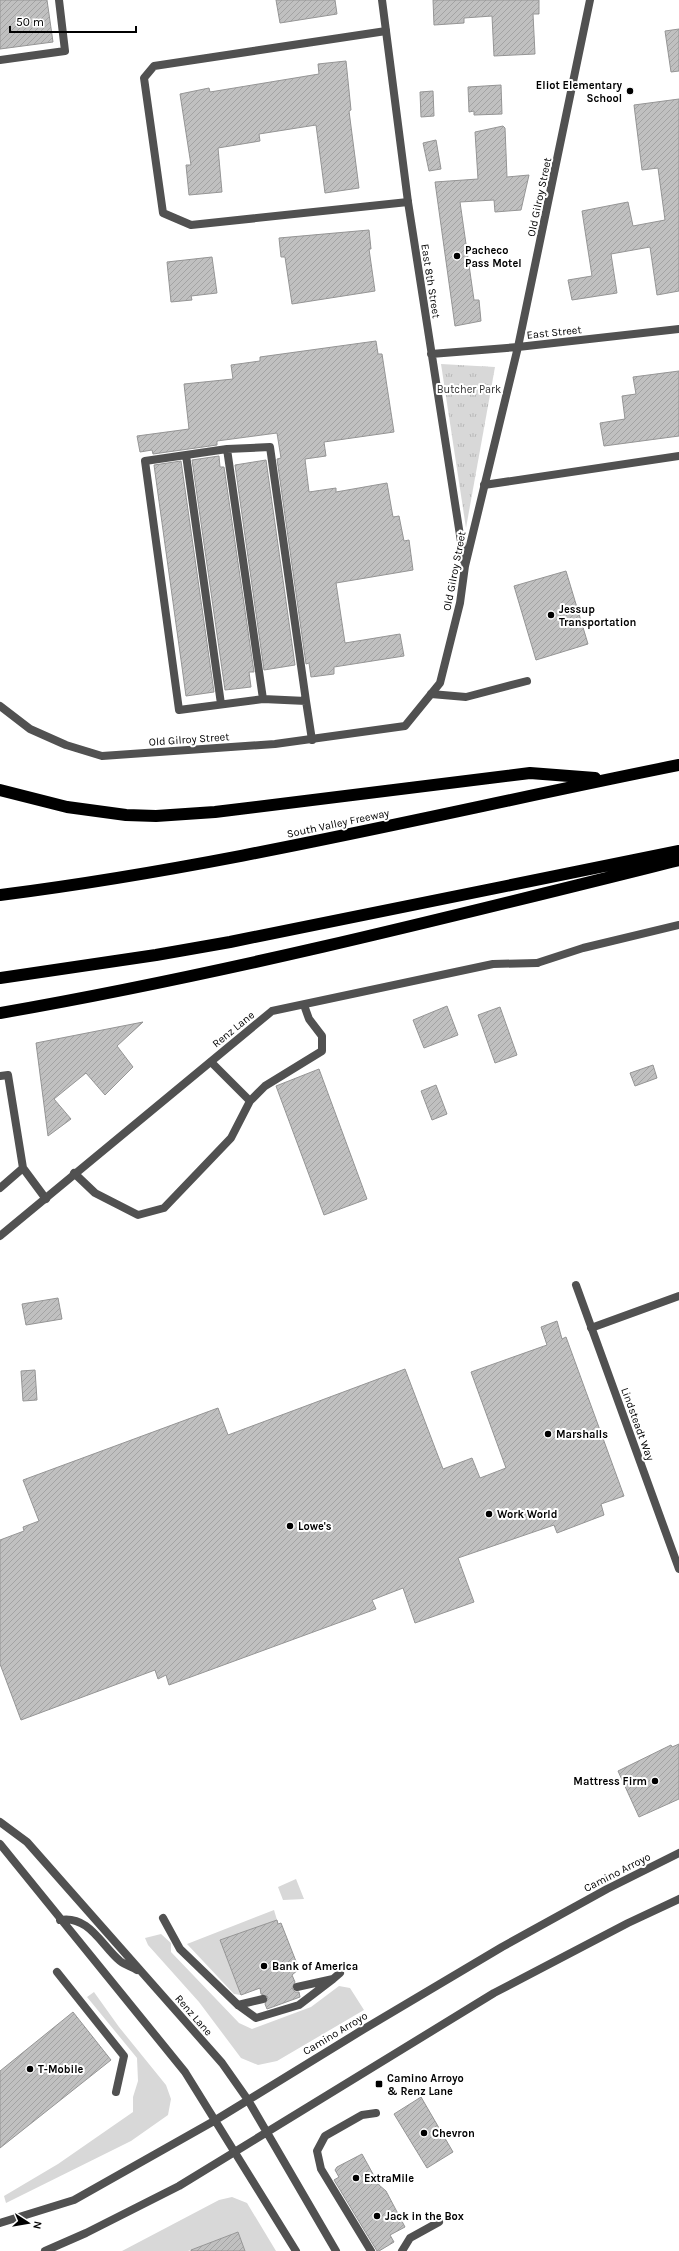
<svg xmlns="http://www.w3.org/2000/svg" width="679" height="2251" viewBox="0 0 679 2251" font-family="Karla,sans-serif">
<style>
.green{fill:#d8d8d8}
.park{fill:url(#park-tufts)}
.building{fill:url(#building-hatch);stroke:#959595}
.lines{fill:none;stroke-linecap:round;stroke-linejoin:round}
.service{stroke:#515151;stroke-width:8}
.minor{stroke:#515151;stroke-width:8}
.tertiary{stroke:#515151;stroke-width:8}
.motorway{stroke:#000;stroke-width:12}
.poi-dot{fill:#000;stroke:#fff;stroke-width:1.5}
.labels{text-anchor:middle;stroke-width:4;stroke-linejoin:round;paint-order:stroke}
.poi-label{font-size:11px;font-weight:bold;fill:#000;stroke:#fff;text-anchor:start}
.street-label{font-size:11px;fill:#000;stroke:#fff}
.park-label{font-size:11px;fill:#2f2f2f;stroke:#fff}
</style>
<defs>
<pattern id="park-tufts" width="24" height="20" patternUnits="userSpaceOnUse"><rect width="24" height="20" fill="#d8d8d8"/><path d="M3 7l-1-3M5 7V3M7 7l1-3M15 17l-1-3M17 17v-4M19 17l1-3" fill="none" stroke="#b8b8b8"/></pattern>
<pattern id="building-hatch" width="6" height="6" patternUnits="userSpaceOnUse"><rect width="6" height="6" fill="#c0c0c0"/><path d="M-1 1l2-2M0 6l6-6M5 7l2-2" fill="none" stroke="#a3a3a3"/></pattern>
</defs>
<rect width="100%" height="100%" fill="#fff"/>
<path class="green" d="M296,1879L304,1899L283,1900L278,1887Z
M274,1910L277,1920L220,1940L241,1995L234,1994L187,1944Z
M161,1934L171,1943V1952L239,2023L252,2029L311,2007L339,1986L350,1988L364,2010L277,2061L258,2065L241,2058L199,2002L148,1945L145,1938Z
M94,1992L119,2027L166,2085L171,2099L168,2115L131,2141L6,2203L4,2196L58,2164L133,2112V2097L138,2081L137,2058L87,1997Z
M232,2197L247,2203L276,2251H245L238,2232L188,2251H122L219,2200Z"/>
<path class="park" d="M441,364L495,367L466,528Z"/>
<path class="building" d="M0,0H47L53,42L0,49Z
M276,0H335L337,14L280,23Z
M433,0H539V14H533L535,54L494,56L492,16L464,18V23L434,25Z
M679,29V71L671,72L665,31Z
M346,61L351,110L349,111L359,188L325,193L316,125L259,134L260,141L218,148L222,192L189,195L186,165H191L180,94L209,88L210,92L319,74L318,64Z
M501,85L502,114L474,115V111L469,112L468,87Z
M433,91L434,116L421,117L420,92Z
M679,99V291L657,295L650,247L611,254L617,293L572,300L568,280L592,276L582,211L628,202L633,226L665,220L658,168L642,170L634,105Z
M503,126L505,128L507,177L529,175L521,210L495,212L494,200L460,202L474,300H479L481,321L455,326L435,182L478,179L475,132Z
M436,140L441,169L429,171L423,143Z
M369,230L371,249H369L375,291L292,304L285,257H281L279,238Z
M212,257L217,293L191,296L192,300L171,302L167,262Z
M376,341L378,354H382L394,432L324,442L326,456L305,459L309,492L336,488V492L387,483L393,517L399,516L404,541L409,540L413,570L336,583L345,643L400,634L404,656L334,667V674L311,677L309,663L306,664L277,459L281,458L277,433L217,441V445L153,454L152,450L140,452L137,436L189,429L184,384L233,379L231,365L260,361V357Z
M679,371V436L604,446L600,423L625,419L622,396L636,394L633,377Z
M219,456L220,467H224L254,672H249L251,687L225,690L192,460Z
M266,460L295,665L264,670L235,465Z
M181,461L214,692L186,696L154,465Z
M566,571L588,644L536,660L514,586Z
M447,1006L458,1035L424,1048L413,1020Z
M500,1007L517,1055L495,1063L478,1015Z
M143,1022L117,1046L133,1067L105,1095L86,1073L54,1099L71,1119L48,1136L36,1043Z
M653,1065L657,1078L635,1086L630,1073Z
M319,1069L367,1199L324,1215L276,1086Z
M436,1085L447,1114L432,1120L421,1091Z
M58,1298L62,1319L26,1325L22,1304Z
M557,1321L562,1339L566,1337L624,1496L601,1504L604,1515L557,1533L554,1525L458,1558L474,1602L415,1623L403,1588L372,1600L376,1609L169,1685L166,1675L158,1679L155,1670L21,1720L0,1664V1540L24,1531L23,1527L39,1521L23,1480L218,1408L228,1435L405,1369L443,1469L472,1458L480,1478L506,1468L471,1372L547,1345L541,1327Z
M35,1370L37,1400L23,1401L21,1371Z
M679,1744V1799L639,1817L618,1771L671,1745L672,1747Z
M277,1920L278,1924L281,1923L299,1969L292,1975L295,1982L292,1988L295,1992H299L300,1997L267,2009L265,2004L268,1997L261,1994L260,1988L241,1995L220,1940Z
M73,2012L111,2060L0,2148V2071Z
M421,2097L453,2152L427,2168L394,2114Z
M362,2154L379,2185L386,2191L405,2227L390,2235L394,2242L379,2251H377L334,2180L339,2177L335,2170L337,2167Z
M238,2232L245,2251H191V2250Z"/>
<g class="lines">
<path class="service" d="M386,31L154,66L144,78L163,213L191,225L408,202
M0,60L65,51L59,0
M227,449L263,699
M186,455L221,704
M484,485L679,456
M431,694L466,697L527,681
M306,701L263,699L179,710L145,461L227,449L270,447L306,701L312,740
M537,963L583,948L679,925
M0,1076L8,1075L23,1168L46,1199
M250,1101L265,1086L322,1051V1036L309,1019L304,1005
M74,1173L95,1193L138,1215L164,1208L231,1138L250,1101L211,1062
M0,1188L23,1168
M591,1328L679,1296
M163,1918L180,1949L238,2005L256,2018L299,2005L333,1979
M57,1972L124,2056L116,2092
M297,1987L333,1979L340,1973
M238,2005L263,1999
M371,2251L321,2169L317,2151L325,2136L362,2115L376,2113
M402,2251L410,2238L439,2222"/>
<path class="minor" d="M382,0L408,202L464,561
M431,354L518,347L679,329
M0,706L30,729L66,745L102,756L275,744L405,726L440,683L460,603L465,566L518,347L590,0"/>
<path class="tertiary" d="M0,1236L272,1011L493,964L537,963
M576,1285L679,1569
M0,1822L27,1842L222,2063L248,2100L336,2251
M0,1844L185,2072L296,2251
M60,1920C89,1915 101,1945 120,1961C125,1965 132,1967 137,1970
M0,2223L74,2200L214,2121L359,2032L502,1947L607,1889L679,1853
M45,2251L86,2233L179,2186L494,1993L628,1923L679,1899"/>
<path class="motorway" d="M0,790L67,807L126,815L156,816L215,812L530,773L595,778
M0,895C229,866 453,810 679,765
M0,978L156,955L230,942L679,851
M0,1013C229,973 454,916 679,860"/>
</g>
<g class="poi-dot">
<circle cx="630" cy="91" r="4"/>
<circle cx="457" cy="256" r="4"/>
<circle cx="551" cy="615" r="4"/>
<circle cx="548" cy="1434" r="4"/>
<circle cx="489" cy="1514" r="4"/>
<circle cx="290" cy="1526" r="4"/>
<circle cx="655" cy="1781" r="4"/>
<circle cx="264" cy="1966" r="4"/>
<circle cx="30" cy="2069" r="4"/>
<rect x="375" y="2080" width="8" height="8" rx="2"/>
<circle cx="424" cy="2133" r="4"/>
<circle cx="356" cy="2178" r="4"/>
<circle cx="377" cy="2216" r="4"/>
</g>
<g class="labels">
<g class="poi-label">
<text x="622" y="89" text-anchor="end">Eliot Elementary<tspan x="622" dy="13">School</tspan></text>
<text x="465" y="254">Pacheco<tspan x="465" dy="13">Pass Motel</tspan></text>
<text x="559" y="613">Jessup<tspan x="559" dy="13">Transportation</tspan></text>
<text x="556" y="1438">Marshalls</text>
<text x="497" y="1518">Work World</text>
<text x="298" y="1530">Lowe's</text>
<text x="647" y="1785" text-anchor="end">Mattress Firm</text>
<text x="272" y="1970">Bank of America</text>
<text x="38" y="2073">T-Mobile</text>
<text x="387" y="2082">Camino Arroyo<tspan x="387" dy="13">&amp; Renz Lane</tspan></text>
<text x="432" y="2137">Chevron</text>
<text x="364" y="2182">ExtraMile</text>
<text x="385" y="2220">Jack in the Box</text>
</g>
<g class="street-label">
<text transform="translate(539 197) rotate(-78)" y="4">Old Gilroy Street</text>
<text transform="translate(431 281) rotate(81)" y="4">East 8th Street</text>
<text transform="translate(554 332) rotate(-6)" y="4">East Street</text>
<text transform="translate(454 571) rotate(-79)" y="4">Old Gilroy Street</text>
<text transform="translate(189 739) rotate(-4)" y="4">Old Gilroy Street</text>
<text transform="translate(338 823) rotate(-12)" y="4">South Valley Freeway</text>
<text transform="translate(233 1029) rotate(-39)" y="4">Renz Lane</text>
<text transform="translate(638 1424) rotate(70)" y="4">Lindsteadt Way</text>
<text transform="translate(617 1872) rotate(-27)" y="4">Camino Arroyo</text>
<text transform="translate(194 2015) rotate(49)" y="4">Renz Lane</text>
<text transform="translate(335 2033) rotate(-31)" y="4">Camino Arroyo</text>
</g>
<g class="park-label">
<text x="469" y="393">Butcher Park</text>
</g>
</g>
<g transform="translate(28 2223) rotate(102)" stroke="#ffffff" stroke-width="3" paint-order="stroke">
<path d="M0-3L7 15L0 10L-7 15Z" fill="#000000"/>
<text y="-6" font-size="11" font-weight="bold" text-anchor="middle" fill="#000000">N</text>
</g>
<path d="M10 26v6h126v-6" fill="none" stroke="#000000" stroke-width="2"/>
<text x="16" y="26" font-size="12" fill="#000000" stroke="#ffffff" stroke-width="3" paint-order="stroke">50 m</text>
</svg>
